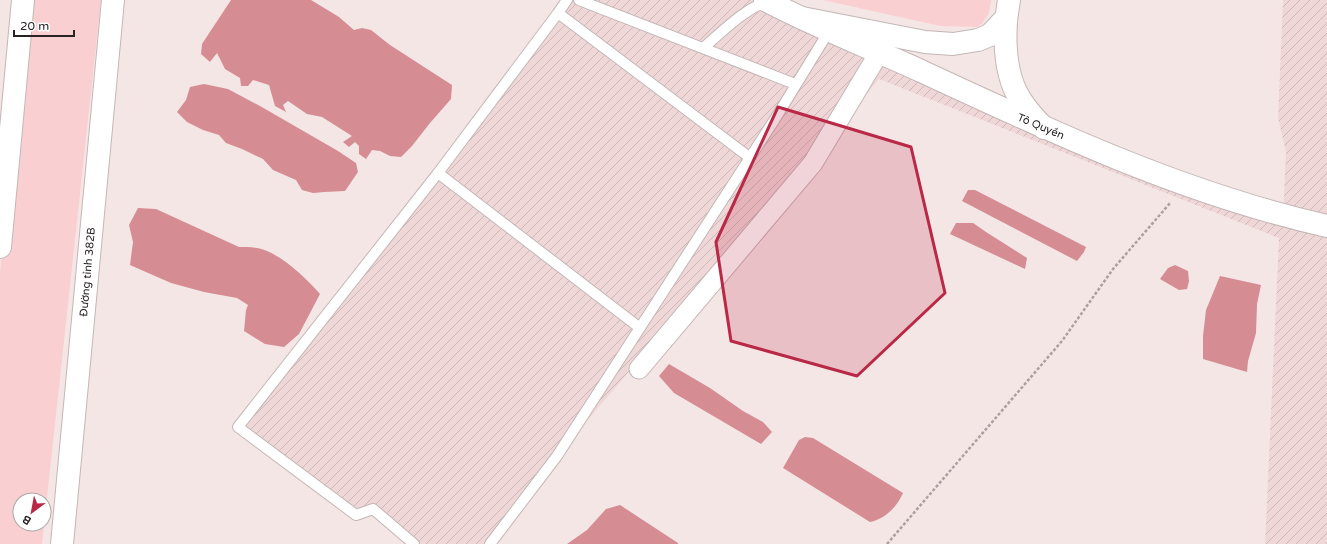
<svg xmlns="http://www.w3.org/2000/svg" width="1327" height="544" viewBox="0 0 1327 544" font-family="'Varela Round',sans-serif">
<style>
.industrial{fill:url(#industrial-furrows)}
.grass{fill:#facfd1;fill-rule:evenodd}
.water{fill:#d58c92}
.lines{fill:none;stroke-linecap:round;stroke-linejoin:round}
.lane-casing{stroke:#c5b6b6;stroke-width:12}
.street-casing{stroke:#c5b6b6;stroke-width:21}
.secondary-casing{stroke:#c5b6b6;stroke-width:24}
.primary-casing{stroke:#c5b6b6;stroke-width:24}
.highway-casing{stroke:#c5b6b6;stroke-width:24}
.path{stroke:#ab9f9f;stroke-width:2.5;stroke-dasharray:3 2;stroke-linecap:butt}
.lane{stroke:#fff;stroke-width:10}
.street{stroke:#fff;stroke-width:19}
.secondary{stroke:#fff;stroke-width:22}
.primary{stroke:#fff;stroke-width:22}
.highway{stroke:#fff;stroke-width:22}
.marked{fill:#b92846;fill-opacity:0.2;stroke:#b92846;stroke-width:3;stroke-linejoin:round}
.labels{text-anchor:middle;stroke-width:3.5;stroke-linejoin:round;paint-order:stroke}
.street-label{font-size:11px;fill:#282223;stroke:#fff}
</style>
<defs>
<pattern id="industrial-furrows" width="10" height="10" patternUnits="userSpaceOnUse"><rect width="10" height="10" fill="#efd7d8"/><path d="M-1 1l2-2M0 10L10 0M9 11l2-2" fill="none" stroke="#cdb8b9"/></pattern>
</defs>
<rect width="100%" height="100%" fill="#f5e6e6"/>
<path class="industrial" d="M567,0H765L1283,216L1286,152L1278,118L1283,0H1327V544H1265L1279,238L879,79L557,456L490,544H414L374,509L356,515L238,427Z"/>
<path class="grass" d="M26,0H101L42,544H0V273ZM20,500H44V524H20Z
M823,0H991V1L989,13L985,19L982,24L976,27L940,26Z"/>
<path class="water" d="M231,0H311L339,17L354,30L362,28L371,30L390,45L452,85L451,99L430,123L412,146L401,157L390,156L380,151L372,150L366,159L359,154V146L355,142L349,147L343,142L352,136L322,117L307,114L288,101L283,105L286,112L275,106L269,85L253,80L248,86H241L240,78L225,69L217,53L210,62L201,54L202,44Z
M204,84L228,89L260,106L338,151L356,163L358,172L345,191L324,192L313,193L302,190L296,180L273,170L263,159L242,149L226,143L219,135L203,130L187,122L177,112L186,100L190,87Z
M968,190H975L1086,247L1084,252L1077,261L962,201Z
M138,208L156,209L239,247C248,247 258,247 267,251C286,259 307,279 320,294L299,334L284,347L265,344L244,331L246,310L248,305L237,298L204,292L171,283L130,265L133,242L129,225Z
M956,223H973L986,232L1027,258L1025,269L950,234Z
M1175,265L1188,271L1189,281L1187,289L1179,290L1160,279L1168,268Z
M1220,276L1261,285L1257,304L1256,333L1248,361L1247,372L1203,359V336L1206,310Z
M669,364L710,388L743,411L763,422L772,432L761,444L674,393L659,376Z
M805,437L813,438L903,493C897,507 885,519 870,522L783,468L799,440Z
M620,505L678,543V544H567L587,530L606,509Z"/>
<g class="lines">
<defs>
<path id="lane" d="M579,0L795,84
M558,13L567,0
M703,48C723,31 742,11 767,1
M640,328L438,173L558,13L749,157
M414,544L373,509L356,515L238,427L438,173
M490,544L557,456L775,119L829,31"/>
<path id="street" d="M639,369L813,163L879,53"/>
<path id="secondary" d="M765,0C816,27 869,47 921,71C1052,132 1185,194 1327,226"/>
<path id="primary" d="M1009,0C1003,31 1003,75 1022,102C1028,111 1036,120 1044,128
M802,18L925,42L953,44L978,40L990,35L1006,18
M62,544L113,0"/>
<path id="highway" d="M0,247L23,0"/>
</defs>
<use href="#lane" class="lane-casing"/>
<use href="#street" class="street-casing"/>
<use href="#secondary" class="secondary-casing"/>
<use href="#primary" class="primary-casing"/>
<use href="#highway" class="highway-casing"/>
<path class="path" d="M887,544L1062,341L1113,269L1171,202"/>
<use href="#lane" class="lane"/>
<use href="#street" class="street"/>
<use href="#secondary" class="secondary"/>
<use href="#primary" class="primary"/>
<use href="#highway" class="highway"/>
</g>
<path class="marked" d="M778,107L911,147L945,293L857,376L731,341L716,242Z"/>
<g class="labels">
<g class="street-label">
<text transform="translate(1041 126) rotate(23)" y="4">Tô Quyền</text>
<text transform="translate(87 272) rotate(-85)" y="4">Đường tỉnh 382B</text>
</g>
</g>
<g transform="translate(32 512) rotate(212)"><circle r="19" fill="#ffffff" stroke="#a9a7a7"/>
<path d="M0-3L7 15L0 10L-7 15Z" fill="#b92846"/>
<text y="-6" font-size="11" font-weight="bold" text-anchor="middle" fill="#282223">B</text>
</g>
<path d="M14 30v6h60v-6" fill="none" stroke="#282223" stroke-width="2"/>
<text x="20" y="30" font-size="12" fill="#282223" stroke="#ffffff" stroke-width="3" paint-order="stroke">20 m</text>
</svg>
